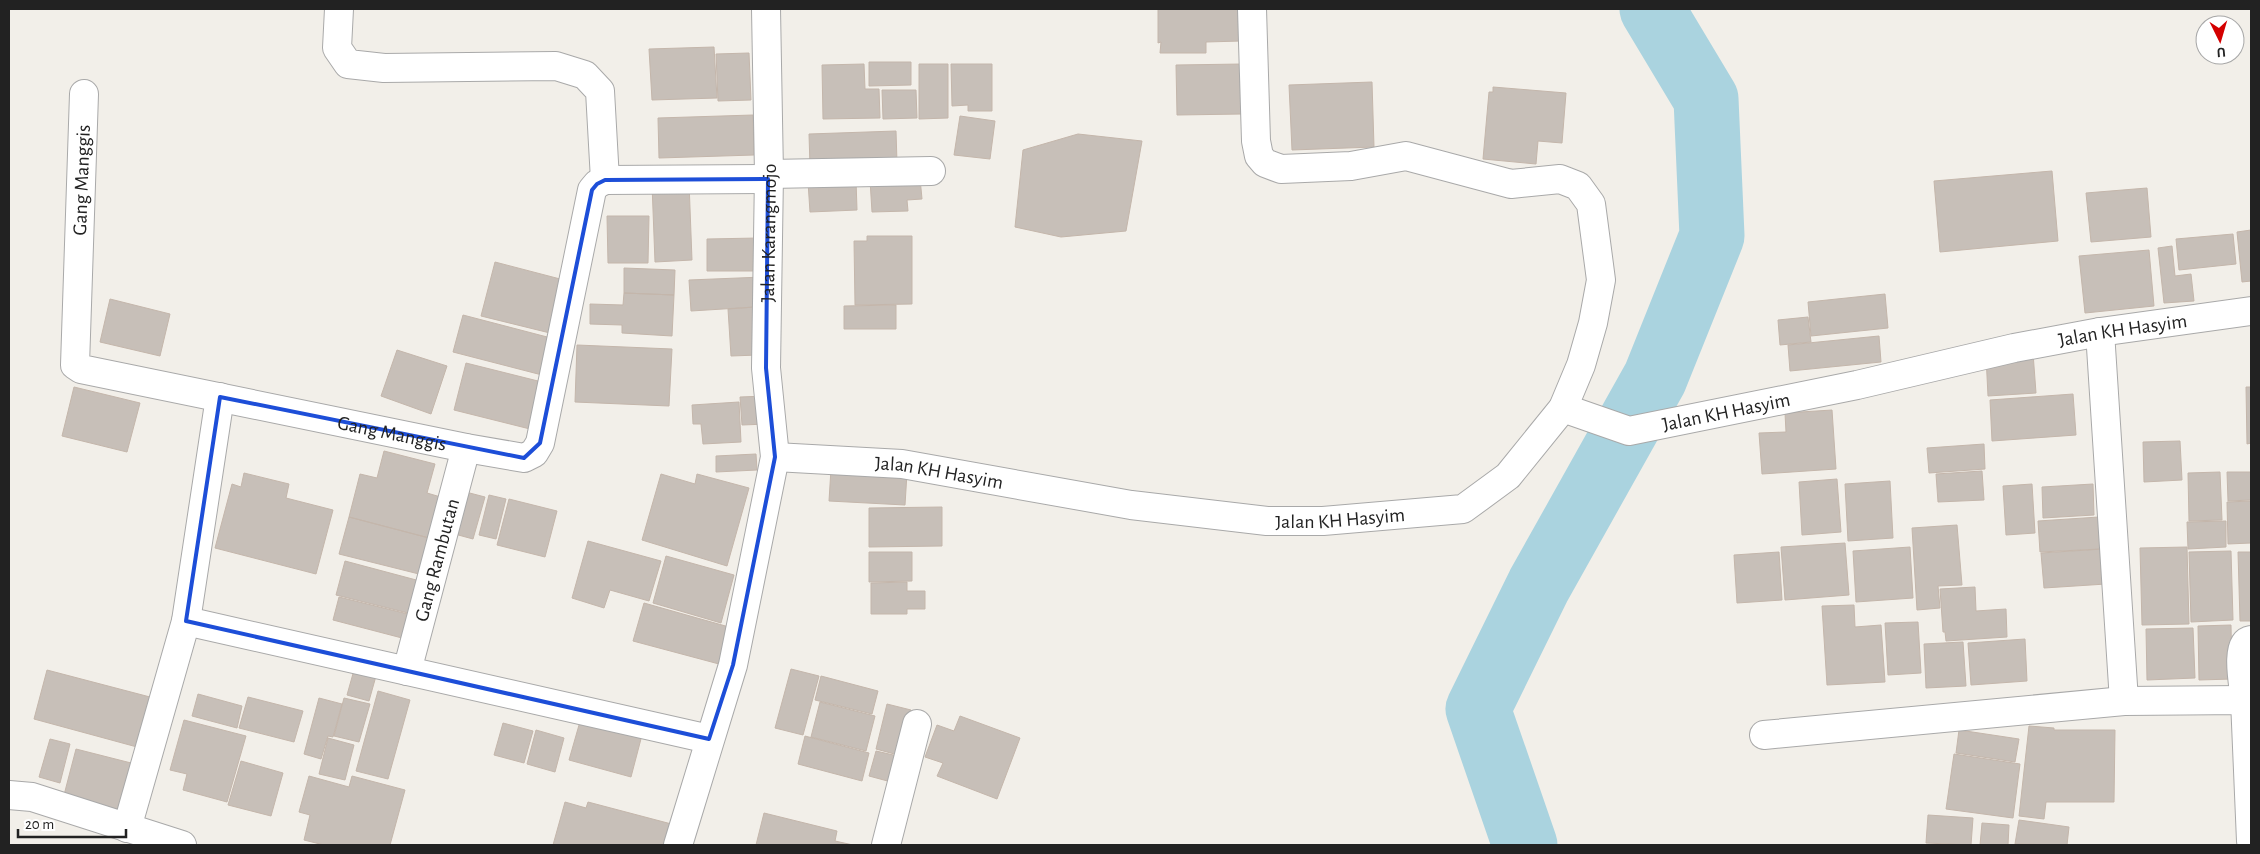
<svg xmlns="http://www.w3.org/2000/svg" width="2260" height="854" viewBox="0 0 2260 854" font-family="'Alegreya Sans',sans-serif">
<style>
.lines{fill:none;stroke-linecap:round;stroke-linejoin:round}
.river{stroke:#aad3df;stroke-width:65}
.building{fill:#c7bfb8;stroke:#c4b6ab}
.minor-casing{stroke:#a9a9a9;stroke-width:30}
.minor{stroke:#fff;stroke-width:28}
.marked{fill:none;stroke:#1d4ed8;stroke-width:4;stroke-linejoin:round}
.labels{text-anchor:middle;stroke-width:4;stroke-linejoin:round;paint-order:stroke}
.street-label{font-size:20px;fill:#222;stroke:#fff}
</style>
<rect width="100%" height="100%" fill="#f2efe9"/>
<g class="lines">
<path class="river" d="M1525,845L1478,709L1539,585L1655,378L1712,236L1706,99L1652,9"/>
</g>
<path class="building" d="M1158,9H1241V41L1206,42V53H1160L1161,42L1158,43Z
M714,47L717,98L652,100L649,49Z
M749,53L751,100L718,101L716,54Z
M869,62H911V85L869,86Z
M864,64L865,89H879L880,118L823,119L822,65Z
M919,64H948V118L919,119Z
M951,64H992V111H968V105L952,106Z
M1242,64V114L1177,115L1176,65Z
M1372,82L1374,147L1292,150L1289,85Z
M1493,87L1566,93L1562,143L1538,141L1536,164L1483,159L1489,92H1493Z
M882,90H916L917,118L883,119Z
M753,115L754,155L659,158L658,118Z
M960,116L995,121L990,159L954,155Z
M896,131L897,163L810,166L809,134Z
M1078,134L1142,141L1126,231L1061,237L1015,227L1023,150Z
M2052,171L2058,241L1940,252L1934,181Z
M920,178L922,199L907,200L908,211L872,212L870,180Z
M856,180L857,210L810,212L808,182Z
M689,182L692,260L655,262L652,184Z
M2147,188L2151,237L2091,242L2086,193Z
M607,216H649L648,263H608Z
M2251,230V281L2242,282L2237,232Z
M2233,234L2236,264L2179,270L2176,239Z
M867,236H912V304L855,305L854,241H867Z
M758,238V271H707V239Z
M2172,246L2175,276L2191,274L2194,301L2164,303L2158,248Z
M2149,250L2154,306L2085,313L2079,256Z
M495,262L564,280L550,333L481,316Z
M624,268L675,270L674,295L624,293Z
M763,277L755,307L691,311L689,280Z
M624,293L674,295L672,336L622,333V325L590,324V304L623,305Z
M1885,294L1888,328L1811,336L1808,302Z
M110,299L170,314L160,356L100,342Z
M896,305V329H844V306Z
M755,307L758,355L731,356L728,309Z
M463,315L551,338L542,375L453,352Z
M1808,317L1811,342L1780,345L1778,320Z
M1879,336L1881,362L1790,371L1788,345Z
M577,345L672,349L669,406L575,402Z
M397,350L447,366L431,414L381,396Z
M2033,353L2036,393L1988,396L1986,356Z
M466,363L542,382L530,429L454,410Z
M74,387L140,403L127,452L62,436Z
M2246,387H2251V443L2247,444Z
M2073,394L2076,435L1992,441L1990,400Z
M766,396L767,424L742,425L740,397Z
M739,402L741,442L703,444L701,424H693L692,405Z
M1832,410L1836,469L1762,474L1759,433L1786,432L1785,413Z
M2180,441L2182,480L2144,482L2143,442Z
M1984,444L1985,469L1929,473L1927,448Z
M384,451L435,464L427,493L444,498L433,539L349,517L360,474L377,478Z
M756,454L757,470L716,472V456Z
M831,469L907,473L905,505L829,501Z
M1982,471L1984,500L1938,502L1936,474Z
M2220,472L2222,520L2189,521L2188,473Z
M2227,472H2251V500L2228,501Z
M244,473L289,484L286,498L333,510L316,574L215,548L232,484L241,487Z
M661,474L695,484L697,474L749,488L727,566L642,540Z
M1837,479L1841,532L1802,535L1799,482Z
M1890,481L1893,538L1848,541L1845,484Z
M2032,484L2035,533L2006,535L2003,486Z
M2093,484L2094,515L2043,518L2042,487Z
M462,491L485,497L473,539L451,533Z
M489,495L506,499L496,539L479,535Z
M509,499L557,511L545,557L497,545Z
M2251,501V543L2228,544L2227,502Z
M942,507V546L869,547V508Z
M349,517L433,539L423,575L339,554Z
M2099,517L2101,549L2040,552L2038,521Z
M2226,521V547L2188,549L2187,522Z
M1957,525L1962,585L1938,586L1940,608L1917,610L1912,528Z
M588,541L661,561L649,601L610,590L604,608L572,598Z
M1845,543L1849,595L1785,600L1781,547Z
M1910,547L1913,598L1856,602L1853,551Z
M2187,547L2189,624L2142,625L2140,548Z
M2103,549L2106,584L2044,588L2041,553Z
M2231,551L2233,620L2191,622L2189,552Z
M869,552H912V581L869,582Z
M1779,552L1782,600L1737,603L1734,555Z
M2238,552H2251V621H2240Z
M666,556L734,575L721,623L653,603Z
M345,561L420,581L412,614L336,595Z
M907,582V591H925V609H907V614H871V583Z
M1975,587L1976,611L2006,609L2007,637L1946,641L1945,632H1943L1940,589Z
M339,597L408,614L402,638L333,620Z
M644,603L729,627L719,664L633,641Z
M1854,605L1855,627L1881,625L1885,682L1827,685L1822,606Z
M1918,622L1921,673L1888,675L1885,623Z
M2231,625L2232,679L2199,680L2198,626Z
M2193,628L2195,678L2147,680L2146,629Z
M2025,639L2027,681L1971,685L1968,643Z
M1963,642L1966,686L1926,688L1924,644Z
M791,669L819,676L803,735L775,728Z
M47,670L150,697L137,747L34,719Z
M354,670L376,676L369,701L347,695Z
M821,676L878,691L872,714L815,700Z
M378,691L410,700L388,779L356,771Z
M198,694L242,706L237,728L192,716Z
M248,697L303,711L294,742L239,728Z
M319,698L342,704L333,737L328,736L321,759L304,754Z
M344,698L370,704L359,742L334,736Z
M820,702L875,716L866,751L811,737Z
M887,704L911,710L898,755L876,749Z
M960,716L1020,738L997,799L937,776L943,763L925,757L937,725L954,731Z
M581,718L642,735L631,777L569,760Z
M184,720L246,736L227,802L183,790L187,774L170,770Z
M503,723L533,731L524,763L494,755Z
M2029,726L2054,728V730H2115L2114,802H2046L2044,819L2019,816Z
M536,730L564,738L555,772L527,764Z
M1959,730L2019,739L2015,762L1956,753Z
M805,736L869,753L862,781L798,764Z
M328,738L354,745L345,780L319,774Z
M50,739L70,744L60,783L39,777Z
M76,749L139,765L127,812L64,795Z
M876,751L902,757L895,783L869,776Z
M1954,754L2020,764L2013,818L1946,809Z
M241,761L283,773L271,816L228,805Z
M309,776L349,787L352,776L405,790L390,845H324L304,840L310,815L299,812Z
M565,802L586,808L588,802L679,826L673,845H553Z
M764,813L837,831L835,841L853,845H756Z
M1928,815L1973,818L1971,845L1926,843Z
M2019,820L2069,827L2067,845L2015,844Z
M1982,823L2009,825L2008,845H1980Z"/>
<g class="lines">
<defs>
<g id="minor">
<path d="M339,9L337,48L348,64L384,68L556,66L585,75L600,91L605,180"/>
<path id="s1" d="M84,94L75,365L81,369L466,448L524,458L534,453L540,443L592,190L597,184L605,180L768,179"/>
<path d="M769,174L931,171"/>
<path d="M2100,332L2124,701"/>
<path id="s2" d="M1563,408L1629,431L1857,385L2014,348L2100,332L2251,311"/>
<path id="s3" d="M775,457L902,464L1131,505L1267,521H1323L1463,509L1508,476L1563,408L1581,365L1593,323L1601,280L1591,204L1578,186L1560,179L1511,184L1406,156L1351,166L1281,169L1265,163L1259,156L1256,141L1252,9"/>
<path d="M186,621L709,739"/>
<path id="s4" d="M407,671L466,448"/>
<path d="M2245,700C2244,687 2234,643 2251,640"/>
<path d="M1764,735L2124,701L2245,700L2251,841"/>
<path d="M9,795L32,797L182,845"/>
<path d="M127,828L186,621L220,397"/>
<path id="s5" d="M678,845L733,665L775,457L766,368L769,174L766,9"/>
<path d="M886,845L917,724"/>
</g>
</defs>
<use href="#minor" class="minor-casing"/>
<use href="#minor" class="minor"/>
</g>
<path class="marked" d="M768,179L766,368L775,457L733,665L709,739L186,621L220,397L524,458L540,443L592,190L597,184L605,180Z"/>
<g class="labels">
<g class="street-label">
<text transform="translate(81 180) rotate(-88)" y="7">Gang Manggis</text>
<text dy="7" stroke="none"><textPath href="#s5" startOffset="625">Jalan Karangmojo</textPath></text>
<text dy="7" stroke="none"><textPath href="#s2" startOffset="574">Jalan KH Hasyim</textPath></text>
<text dy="7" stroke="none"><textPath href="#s2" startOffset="169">Jalan KH Hasyim</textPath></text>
<text dy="7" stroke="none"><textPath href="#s1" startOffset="596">Gang Manggis</textPath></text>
<text dy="7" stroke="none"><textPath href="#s3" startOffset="165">Jalan KH Hasyim</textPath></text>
<text dy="7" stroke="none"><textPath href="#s3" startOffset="570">Jalan KH Hasyim</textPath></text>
<text dy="7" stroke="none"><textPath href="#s4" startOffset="115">Gang Rambutan</textPath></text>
</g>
</g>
<rect width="2260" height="854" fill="none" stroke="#222222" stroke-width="20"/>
<g transform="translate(2220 40) rotate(175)"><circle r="24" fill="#ffffff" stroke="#a7a7a7"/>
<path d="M0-4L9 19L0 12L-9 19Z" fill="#d40000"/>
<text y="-8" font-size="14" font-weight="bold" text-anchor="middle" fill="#222222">U</text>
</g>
<path d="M18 829v8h108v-8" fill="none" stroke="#222222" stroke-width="2.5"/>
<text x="25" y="829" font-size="15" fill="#222222" stroke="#ffffff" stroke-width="4" paint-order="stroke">20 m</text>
</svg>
